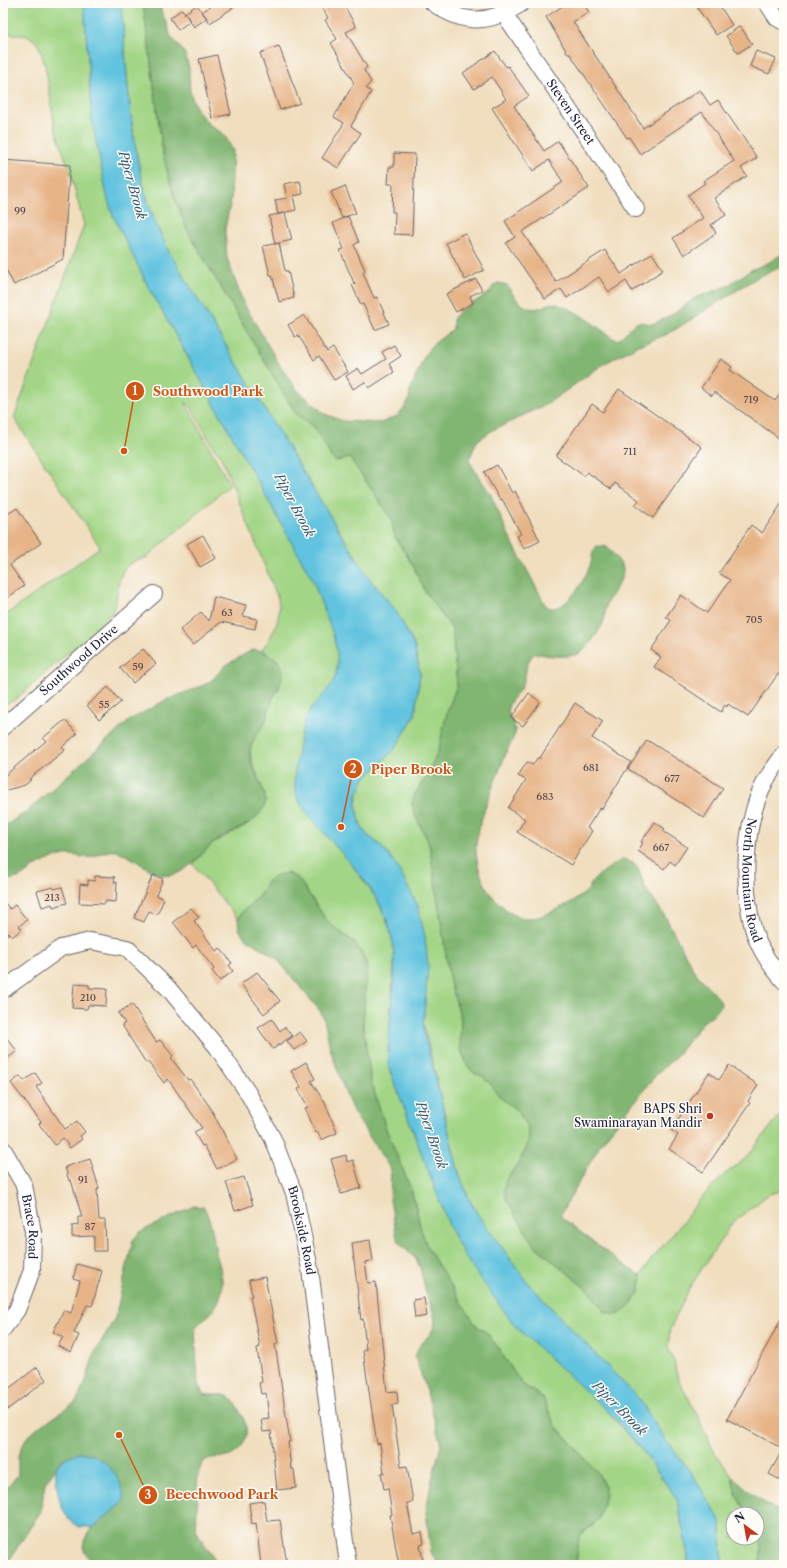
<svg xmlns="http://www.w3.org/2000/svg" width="787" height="1568" viewBox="0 0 787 1568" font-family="'Libre Caslon Text',serif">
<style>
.green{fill:#a2d585;stroke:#627c60}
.forest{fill:#81b672;stroke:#526c56}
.water{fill:#61c3df;stroke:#42728d}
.building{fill:#e7b487}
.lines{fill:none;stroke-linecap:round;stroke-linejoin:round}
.street-casing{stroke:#6a6469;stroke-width:18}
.street{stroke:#fff;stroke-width:16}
.poi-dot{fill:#c8321e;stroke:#fdfcf7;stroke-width:1.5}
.labels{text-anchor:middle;stroke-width:3;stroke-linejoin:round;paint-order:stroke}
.number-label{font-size:10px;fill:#53464e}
.street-label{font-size:12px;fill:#22223b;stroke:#fdfcf7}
.poi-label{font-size:12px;fill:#22223b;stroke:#fdfcf7;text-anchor:end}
.water-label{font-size:13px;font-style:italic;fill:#385a74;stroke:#fdfcf7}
.leader{fill:none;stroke:#d45411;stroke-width:1.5}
.callout-dot{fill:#d45411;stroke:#fdfcf7;stroke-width:1.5}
.mark-label{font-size:12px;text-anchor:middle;font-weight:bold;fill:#fff}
.callout-label{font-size:13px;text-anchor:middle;font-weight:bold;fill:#d45411;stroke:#fdfcf7;stroke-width:3;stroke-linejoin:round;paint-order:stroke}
</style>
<rect width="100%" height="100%" fill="#fdfcf7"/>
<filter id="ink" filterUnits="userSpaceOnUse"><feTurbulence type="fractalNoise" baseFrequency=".025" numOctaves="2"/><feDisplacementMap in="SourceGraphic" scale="8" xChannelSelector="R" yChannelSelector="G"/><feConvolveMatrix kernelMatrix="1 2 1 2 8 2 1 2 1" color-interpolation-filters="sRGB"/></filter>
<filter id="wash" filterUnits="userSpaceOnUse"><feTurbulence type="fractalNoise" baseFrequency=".012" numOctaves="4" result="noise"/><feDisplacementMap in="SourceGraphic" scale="16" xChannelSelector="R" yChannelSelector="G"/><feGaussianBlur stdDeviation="0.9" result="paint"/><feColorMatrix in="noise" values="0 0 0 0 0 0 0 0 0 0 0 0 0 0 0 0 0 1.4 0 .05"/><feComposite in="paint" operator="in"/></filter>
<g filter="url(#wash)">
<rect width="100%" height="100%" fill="#f0debe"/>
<path class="green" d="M3,3H84L92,120L107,196L113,215L147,284L314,582C323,613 350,655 331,686C326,695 317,702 310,710L355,869L377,899L392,934L395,952L388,1049L389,1068L452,1233L645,1454L677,1499L688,1556V1565H576L579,1538L581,1534L593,1526L605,1486L598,1473L555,1425L543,1398L522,1384L489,1335L475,1324L428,1249L421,1230L412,1192L386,1129L371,1082L363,1024L367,969L365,959L355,943L331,925L325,918L298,878L287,873L268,881L258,897L243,911L238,919L193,864L213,843L246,825L260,813L265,795L251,759L250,750L257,732L264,725L273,697L279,690V661L262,650C273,633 282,620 278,599L219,452L215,450L191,407L185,402L230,485L146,558C108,564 125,594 109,617L15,700L3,705V617L100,547L14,418L84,225L71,175L55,128L46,70L41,51L37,43L29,36L3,33Z
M121,3H143L163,155L173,193L187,230L295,412L315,428L332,458L336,461L350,458L385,509L391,518L395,537L452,629L453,638L457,685L447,713L438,752L426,777L415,794L414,813L427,839L430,848L450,982L461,1019L460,1047L467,1065L474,1073L484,1077L502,1099L518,1111L528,1128L529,1138L527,1147L518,1164L506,1180L504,1189L506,1199L533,1244L590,1292L605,1312L642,1281L641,1276L650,1261L683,1222L700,1199L724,1175L746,1158L784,1110V1190L769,1194L732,1223L690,1287L670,1329L668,1349L674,1361L678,1380L699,1417L702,1427L715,1453L732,1476L736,1495L747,1514H733V1538H757V1531L761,1546L760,1565H722L721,1528L694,1477L665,1439L639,1399L531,1287L480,1218L470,1201L459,1174L381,846L366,834L361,826L356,806L357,796L365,778L394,750L415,715L420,674L414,645L396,611L372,582L341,534L169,252C161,235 152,217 147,199C129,137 127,67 121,3Z"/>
<path class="forest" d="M143,3H159L162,13L168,26L170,35L185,54L189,68L190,92L197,110L209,125L224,134L233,151L231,200L225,229L227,258L243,302L280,366L296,389L325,414L343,421L381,423L397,416L404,408L409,400L410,390L425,355L431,346L453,329V319L459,312L489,293L494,285L498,283L507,285C515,298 525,314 542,307C547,305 551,302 557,304C578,311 596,326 614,339L618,340L634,324L639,322L653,324L675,313L695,298L727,286L751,270L768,263L784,253V265L758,277L668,334L639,345L605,363L547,404L493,430L477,441L469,460L478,476L490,493L509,536L546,606C564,618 586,578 591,563C593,555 591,554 597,546L607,547C610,551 623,564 623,569C623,583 611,592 606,605C604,609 606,615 604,620C602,628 586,651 578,654C566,658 547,656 535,653C523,664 528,674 522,685C519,693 509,700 508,709C508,717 517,726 515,734C513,740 509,745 507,751C498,774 474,829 476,852C478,870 484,889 497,901C507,911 516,919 531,918C543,918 576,901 586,892C589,890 590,885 592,882C598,875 615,863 624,859L633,863L639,870L645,888L665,916L694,971L720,1000L721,1005L715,1013L703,1022L678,1054L656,1075L601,1143L561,1214V1217L613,1257L641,1276L640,1291L631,1304L620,1314L615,1315L605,1312L590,1292L533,1244L506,1199L504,1189L506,1180L518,1164L527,1147L529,1138L528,1128L518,1111L502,1099L484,1077L474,1073L467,1065L460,1047L461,1019L450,982L430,848L427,839L414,813L412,803L415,794L426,777L438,752L447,713L457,685L453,638L452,629L426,593L411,562L395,537L391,518L385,509L350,458L336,461L332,458L315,428L295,413L187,230L173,193L163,155Z
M252,650C261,650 264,652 271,656C291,669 281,681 273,698C269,706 268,718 263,726C258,733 252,740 250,750C247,767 271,792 264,807C254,827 229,830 213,843C200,854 192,867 176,874C156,882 136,856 116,851C108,849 98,855 90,857C80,859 71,852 61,856C52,858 41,863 33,868C28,871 23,876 18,878C13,879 8,880 3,881V827L26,812L130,720L166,700L204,685L212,680L226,665Z
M287,873L298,878L325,918L331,925L355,943L365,959L367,969L363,1024L371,1082L386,1129L412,1192L421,1230L428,1249L475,1324L489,1335L522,1384L543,1398L555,1425L598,1473L605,1486V1495L599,1519L581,1534L579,1538L576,1565H441L435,1560L431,1552L426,1512L431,1483L441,1445L425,1385L415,1357L418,1348L431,1333L435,1324L434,1314L427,1296L420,1268L416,1259L402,1246L397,1238L390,1200L391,1170L354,1113L346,1095L330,1048L324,1019L320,1011L277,959L244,937L239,929L238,919L243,911L258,897L268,881L277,875Z
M194,1206L204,1207C212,1224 213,1235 216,1252C221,1273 228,1288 214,1309C209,1317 201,1319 195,1329L198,1384L203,1394C210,1396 217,1394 224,1395C235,1397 239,1411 244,1420C250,1433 244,1450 230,1456C219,1460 208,1453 201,1466C194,1479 199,1497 197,1511C197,1516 194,1524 196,1529C201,1541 212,1554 219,1565H96C92,1561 85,1556 84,1550C79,1532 111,1512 124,1501L116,1478L98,1458L89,1454L62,1459L45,1483L41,1511L10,1559L3,1565V1491L18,1475V1456L27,1437L34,1430L76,1402L85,1384L94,1354L115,1318L133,1240L140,1232Z
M732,1476L757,1498L784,1515V1565H760L761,1546L757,1531V1514H747L736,1495Z"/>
<path class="water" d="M84,3H121C127,67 129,137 147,199C152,217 161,235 169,252L341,534L372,582L396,611L414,645L420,674L415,715L394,750L365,778L357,796L356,806L361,826L366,834L381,846L395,863L418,906L425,937L428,966L423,1028L459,1174L470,1201L480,1218L531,1287L639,1399L665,1439L694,1477L719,1518L721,1528L722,1565H688V1556L677,1499L645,1454L615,1418L516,1327L471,1266L452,1233L389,1068C385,1019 405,964 386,918C374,887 348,861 326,835C315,822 297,806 295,788C293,771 301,722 311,709C321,695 335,687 337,669C340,638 322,611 314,582L147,284L113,215L107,196L92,120Z
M79,1453C86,1453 92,1454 97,1457C111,1465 125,1486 124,1501L94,1527C90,1527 85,1527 81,1527C60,1523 55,1483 56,1467C63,1459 69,1455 79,1453Z"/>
<g id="blocks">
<path class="building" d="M215,3H240L210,23L202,12Z
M320,3H343L356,27L346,32L367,67L364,70L371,82L366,88L371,92L351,126L361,133L338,168L322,158L344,123L334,117L354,83L331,43L337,39L325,20L328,18Z
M567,3H583L589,12L573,22L643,128L700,90L710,105L718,100L757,158L741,168L747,176L714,198L726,215L711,225L716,233L684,255L673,238L703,218L688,195L705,183L703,181L734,161L702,112L640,154L629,137L627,138L570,54H568L546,17Z
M694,3H718L732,25L716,35Z
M197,5L207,18L194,27L185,13Z
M182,9L190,21L178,30L170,18Z
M740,26L752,44L738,53L726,36Z
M279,46L300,103L280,110L260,53Z
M495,51L506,67L508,66L529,96L514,106L544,151L558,141L589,188L522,232L556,282L605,250L621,274L652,253L663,270L632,291L626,281L609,292L599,277L567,298L561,289L545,299L506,243L515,237L505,221L563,182L549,160L533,171L492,108L506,99L492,77L474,89L463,73Z
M756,51L776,59L769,74L750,66Z
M217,55L231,114L212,118L199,59Z
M394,153L415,154L412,235L394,234L395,212H392L393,184H388L389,167H394Z
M3,160L70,165L63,259L14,285L3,264Z
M300,181L303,194L293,196L296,210L278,214L275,200L287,198L284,184Z
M345,186L356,213L342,218L331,192Z
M285,213L292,240L275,244L269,216Z
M348,216L359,242L354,245L365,270L363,273L374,298L377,297L389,324L375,330L363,304L361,305L352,285L356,283H354L340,250L344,249L333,223Z
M465,233L484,270L465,280L446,243Z
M279,243L285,271H288L294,298L279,302L272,275H270L263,246Z
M476,279L482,290L470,296L473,303L456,312L446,294Z
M304,315L327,352L333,348L348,372L334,380L319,356L314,360L298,335L295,337L288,325Z
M394,345L401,356L389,364L394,372L369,388L365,382L353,389L346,376L358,368L362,374L386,359L382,352Z
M721,359L732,367L730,370L775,401L784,388V431L779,438L714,392L712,396L701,388Z
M619,389L702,447L653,518L635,505L639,500L615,483L611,489L587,472L584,476L556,456L592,404L603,412Z
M497,465L512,493L515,491L540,541L524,549L517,536L521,534L502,499L500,500L484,472Z
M784,500V678L778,674L748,717L728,704L727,707L725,705L721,712L654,667L661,657L651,650L671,620L666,617L681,595L707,613L730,580L719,573L751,525L762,533Z
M17,508L41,543L10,565L24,586L3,601V517Z
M203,535L216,558L200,567L187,544Z
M214,597L246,605L243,616L257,619L255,629L221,622L193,645L180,630L201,612L209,621Z
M143,649L156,664L133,683L120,668Z
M108,687L121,702L99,720L87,705Z
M529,693L540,702L523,726L511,718Z
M575,703L603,721L592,738L631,762L602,809L600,808L587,828L592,831L571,865L517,832L525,819L508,808L526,780L518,776L527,762L533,765L537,758H540Z
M65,720L77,734L62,747L65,750L29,779L31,780L25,785L3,791V777L46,741L43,738Z
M647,740L723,788L704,818L628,769Z
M655,822L665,829L663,831L687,847L675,865L670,861L664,869L638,851L643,843L641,842Z
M153,875L163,879L156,895L164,899L157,915L149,911L144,922L134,918Z
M95,876L115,877L114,882H117L116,902L105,901V904L79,903L80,884L88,885V880L95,881Z
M53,887L54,889L62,887L67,903L53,907L52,904L42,907L37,891Z
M3,901L10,909L15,905L27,920L19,926L22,929L12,937L9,933L3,938Z
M191,908L199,917L194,921L216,951L220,948L232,963L229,965L233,971L220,981L212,971L214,969L196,945L193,948L173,922Z
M257,972L280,1001L264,1014L241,984Z
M74,984L89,985V988L107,989L106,1006L88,1005L87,1009L72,1008Z
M132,1004L156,1042L160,1040L173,1056L171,1058L188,1080L190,1079L210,1107L237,1159L217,1169L204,1145L202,1146L194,1132L202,1128L168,1079L164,1083L148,1062L146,1063L122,1025L125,1023L118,1013Z
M272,1019L280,1031L285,1027L292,1036L273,1049L258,1028Z
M300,1032L307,1041L294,1050L287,1041Z
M3,1033L17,1051L3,1062Z
M306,1062L315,1079L311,1081L323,1100H324L337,1133L321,1140L318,1132L316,1133L305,1108L308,1107L298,1089L301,1087L291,1071Z
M729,1065L758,1085L748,1101L750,1103L703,1172L669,1149L678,1135L671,1130L708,1074L710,1073L719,1080Z
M35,1073L42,1083L36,1087L65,1129L77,1121L85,1132L80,1136L82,1139L70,1148L63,1138L55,1145L39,1124L41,1122L11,1083L20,1076L24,1081Z
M346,1155L347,1162L353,1160L361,1188L341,1194L331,1159Z
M90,1159L99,1188L97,1190L99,1220H105L106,1251H94V1236L72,1237V1226L78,1225V1217H82L71,1180L69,1181L65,1167Z
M244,1177L253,1205L235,1211L226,1182Z
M370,1240L373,1261L365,1262L368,1283L376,1282L387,1392L397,1391L398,1404L392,1405L401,1467L407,1466L413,1502L407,1503L413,1534L422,1532L424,1544L420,1545L424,1565H399L390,1515H392L388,1488L384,1489L381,1473H384L380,1443L377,1444L365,1365L363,1350H366L363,1319L361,1320L352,1243Z
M77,1264L102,1271L92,1306L87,1305L74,1333L79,1335L71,1352L58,1346L63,1337L53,1332L64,1310L71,1313L80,1281L73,1279Z
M265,1277L278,1344H275L290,1442H288L291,1469H294L296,1488L277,1490L271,1431L263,1432L261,1419L269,1418L266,1393L261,1394L259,1383L262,1382L257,1348L260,1347L250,1296H252L249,1280Z
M424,1298L427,1316L415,1318L413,1300Z
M784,1314V1482L769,1474L783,1449L727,1419Z
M37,1367L46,1380L3,1413V1393Z
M264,1501L267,1521L280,1520L287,1565H261L256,1523L252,1524L249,1503Z"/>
</g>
</g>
<g filter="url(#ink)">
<use href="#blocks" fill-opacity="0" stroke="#6a6469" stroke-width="1"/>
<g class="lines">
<defs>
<g id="street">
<path d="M433,3C465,26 490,24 522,3"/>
<path d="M767,3L777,18L784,22"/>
<path id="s1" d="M505,15L636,209"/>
<path id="s2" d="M3,727L154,594"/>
<path id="s3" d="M784,754C778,763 770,772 765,782C744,821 742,886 753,928C758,947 771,967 784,981"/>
<path id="s4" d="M3,990L61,948L90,941L127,948L169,989L217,1047L248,1093L273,1139L294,1193L310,1269L348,1565"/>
<path id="s5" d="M3,1149L24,1185L33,1232L32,1270L17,1310L3,1329"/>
</g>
</defs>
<use href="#street" class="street-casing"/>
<use href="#street" class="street"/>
</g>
</g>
<circle class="poi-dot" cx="710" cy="1116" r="4"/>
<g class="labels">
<g class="number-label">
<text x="20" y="214">99</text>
<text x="751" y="403">719</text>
<text x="630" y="455">711</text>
<text x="227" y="616">63</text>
<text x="754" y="623">705</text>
<text x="138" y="670">59</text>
<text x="104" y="708">55</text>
<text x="591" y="771">681</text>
<text x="672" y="782">677</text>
<text x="545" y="800">683</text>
<text x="661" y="851">667</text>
<text x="52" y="901">213</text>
<text x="88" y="1001">210</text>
<text x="83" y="1183">91</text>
<text x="90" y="1230">87</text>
</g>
<g class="street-label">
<text dy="4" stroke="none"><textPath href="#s1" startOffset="117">Steven Street</textPath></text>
<text dy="4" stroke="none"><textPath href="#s2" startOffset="101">Southwood Drive</textPath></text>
<text dy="4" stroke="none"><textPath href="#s3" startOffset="135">North Mountain Road</textPath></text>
<text dy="4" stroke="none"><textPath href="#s5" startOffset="84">Brace Road</textPath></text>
<text dy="4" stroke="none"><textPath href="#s4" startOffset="477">Brookside Road</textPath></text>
</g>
<g class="poi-label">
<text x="702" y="1113">BAPS Shri<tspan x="702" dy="14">Swaminarayan Mandir</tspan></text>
</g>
<g class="water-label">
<text transform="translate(133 185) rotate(74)" y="5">Piper Brook</text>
<text transform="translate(295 505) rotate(62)" y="5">Piper Brook</text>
<text transform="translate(432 1135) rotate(71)" y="5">Piper Brook</text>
<text transform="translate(620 1408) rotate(45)" y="5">Piper Brook</text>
</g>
</g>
<path class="leader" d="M124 451L135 391M341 827L353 769M119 1435L148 1495"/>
<g class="callout-dot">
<circle cx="124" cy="451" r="4"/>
<circle cx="341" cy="827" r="4"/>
<circle cx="119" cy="1435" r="4"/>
<circle cx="135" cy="391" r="10"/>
<circle cx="353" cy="769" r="10"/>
<circle cx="148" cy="1495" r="10"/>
</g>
<g class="mark-label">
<text x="135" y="395">1</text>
<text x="353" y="773">2</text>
<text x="148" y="1499">3</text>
</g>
<g class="callout-label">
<text x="208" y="396">Southwood Park</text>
<text x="411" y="774">Piper Brook</text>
<text x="222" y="1499">Beechwood Park</text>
</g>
<rect width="787" height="1568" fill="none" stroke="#fdfcf7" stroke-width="16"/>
<g transform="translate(745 1526) rotate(328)"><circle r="19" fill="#fdfcf7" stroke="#a5a5ac"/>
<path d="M0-3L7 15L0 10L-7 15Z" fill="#c8321e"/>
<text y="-6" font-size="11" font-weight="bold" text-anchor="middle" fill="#22223b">N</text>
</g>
</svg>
